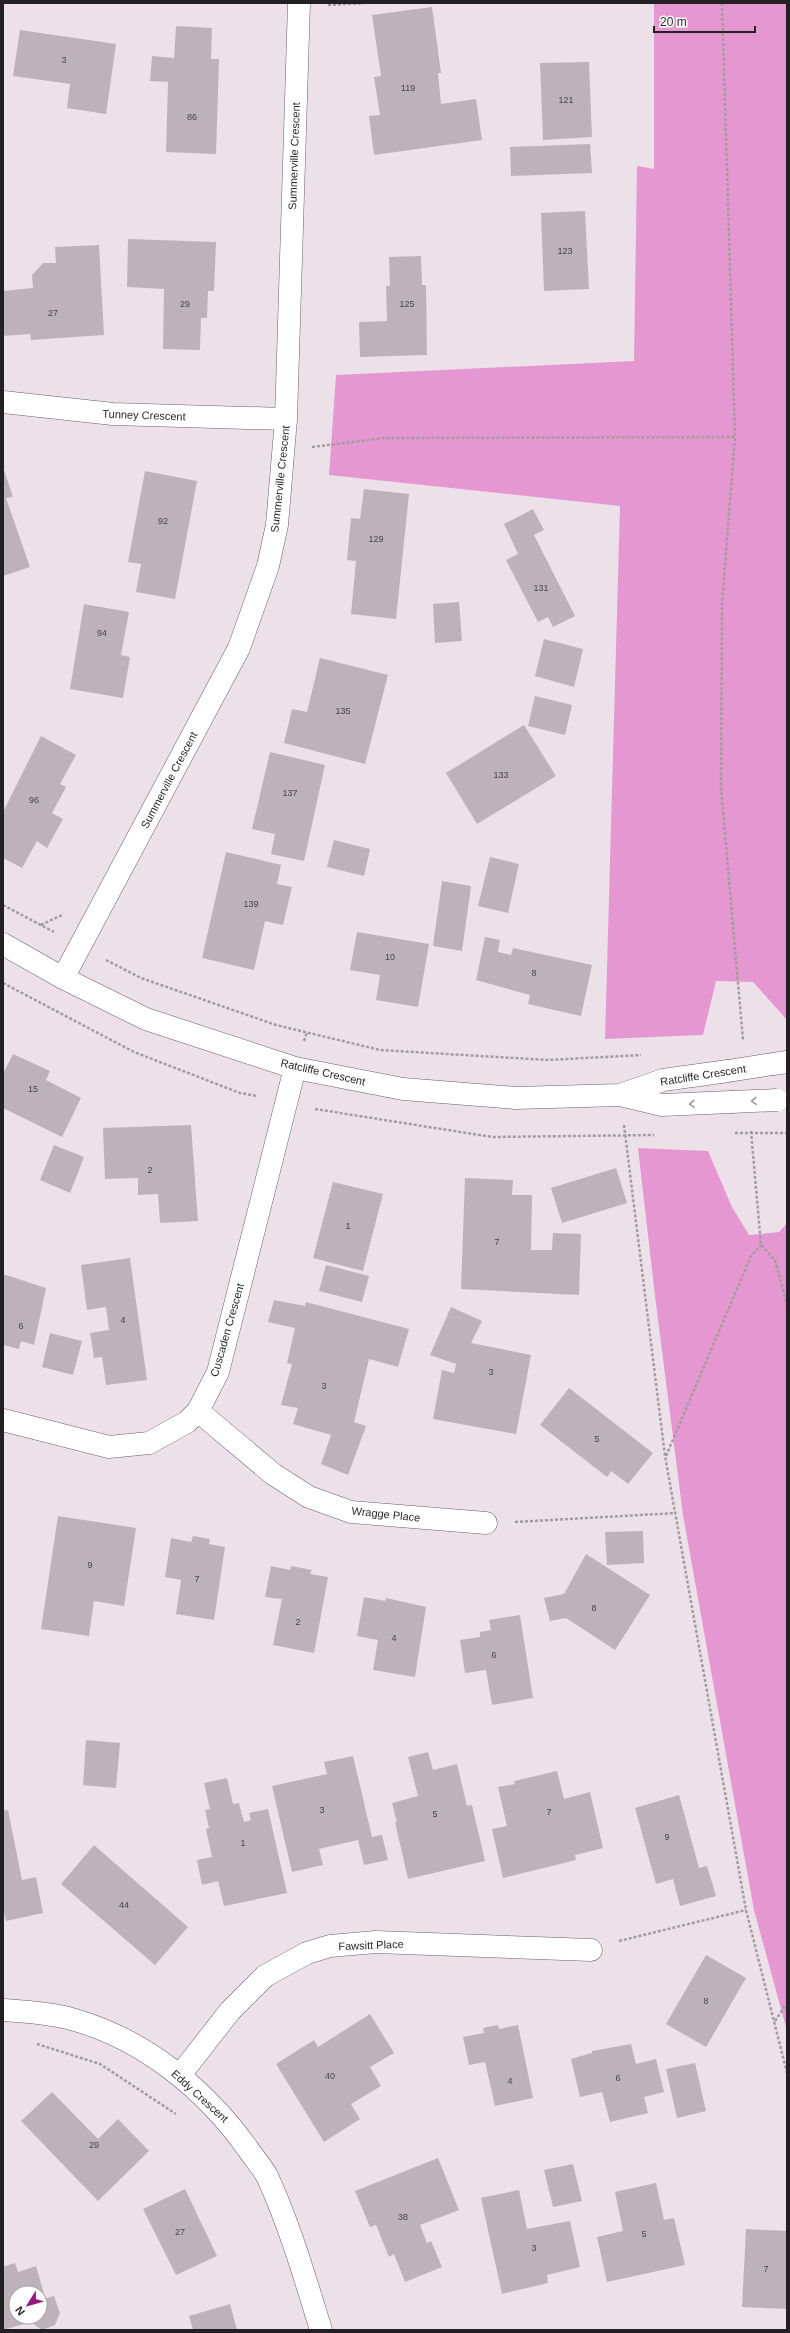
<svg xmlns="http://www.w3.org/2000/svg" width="790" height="2333" viewBox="0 0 790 2333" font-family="Arial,sans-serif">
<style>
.green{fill:#e597d2}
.building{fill:#beb2ba}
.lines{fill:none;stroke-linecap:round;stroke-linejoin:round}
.minor-casing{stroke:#6a5f67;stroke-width:23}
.path{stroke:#a49ba1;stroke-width:2.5;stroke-dasharray:3 2;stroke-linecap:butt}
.minor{stroke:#fff;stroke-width:22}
.minor-bridge-casing{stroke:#6a5f67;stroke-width:23;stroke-linecap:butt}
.path-bridge{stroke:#a49ba1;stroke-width:2.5;stroke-dasharray:3 2;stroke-linecap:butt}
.minor-bridge{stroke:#fff;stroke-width:22}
.oneway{stroke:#9c9a9c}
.labels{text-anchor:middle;stroke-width:3;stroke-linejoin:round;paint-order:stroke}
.number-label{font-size:9px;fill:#4a4448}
.street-label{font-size:11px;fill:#231f22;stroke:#fff}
</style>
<rect width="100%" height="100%" fill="#ede1e9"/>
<path class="green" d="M654,3H787V1020L753,982L716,981L703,1035L605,1039L620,506L329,475L336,375L634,361L637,166L654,169Z
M638,1148L708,1151L732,1207L749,1235L779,1232L787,1223V2031L754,1910L683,1515L655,1296Z"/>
<path class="building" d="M432,7L441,73H438L441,104L476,99L482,140L374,155L369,116L380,115L374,77L381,76L372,15Z
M176,26L212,28L211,59H219L216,154L166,152L168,82L150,81L152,56L174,58Z
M20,30L116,44L106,114L67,108L70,84L13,76Z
M589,62L592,137L543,140L540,63Z
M590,144L592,173L511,176L510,147Z
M585,211L589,289L544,291L541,213Z
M128,239L216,242L214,291H208L207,318H201L200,350L163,349L164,289L127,287Z
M99,245L104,335L31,340L30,334L3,336V291L33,288L32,275L43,263H56L55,247Z
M421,256L422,285H426L427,355L360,357L359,322L387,321L386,286H390L389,257Z
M3,467L13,497L6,498L30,567L3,576Z
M145,471L197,481L175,599L136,592L141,564L128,562Z
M364,489L409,494L396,619L351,614L356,561L347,560L351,518L360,519Z
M533,509L544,530L534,535L575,616L553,627L548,617L538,622L506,560L518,554L504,524Z
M459,602L462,641L435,643L433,604Z
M84,604L129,612L121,655L130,657L123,698L70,689Z
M544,639L583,649L574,687L535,676Z
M320,658L388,675L365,764L284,743L292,709L307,712Z
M535,696L572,705L565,735L528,726Z
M524,725L556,776L477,824L446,773Z
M41,736L76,755L60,784L66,787L52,813L63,819L47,848L37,841L22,868L3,858V812Z
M270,752L325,765L304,861L271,854L275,834L252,829Z
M334,840L370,849L364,876L327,867Z
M226,852L281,865L277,884L292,887L283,925L265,921L254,970L202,958Z
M490,857L519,864L508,913L478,906Z
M442,881L471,886L462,951L433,946Z
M357,932L429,944L418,1007L376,1000L380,975L350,970Z
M485,937L500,940L498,952L511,955L513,948L592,965L581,1016L528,1004L530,995L476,980Z
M13,1054L50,1071L46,1080L81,1098L62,1137L3,1108V1074Z
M191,1125L198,1221L160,1223L158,1194L138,1195V1178L105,1179L103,1128Z
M54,1145L84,1157L70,1193L40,1180Z
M616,1168L627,1203L562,1223L551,1188Z
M465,1178L513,1180L512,1195H532L531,1250H552L553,1233L581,1234L579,1295L461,1289Z
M333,1182L383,1194L363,1271L313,1258Z
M130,1258L147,1380L106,1385L102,1357L94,1358L90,1333L109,1330L106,1307L87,1310L81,1265Z
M326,1265L369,1276L362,1302L319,1291Z
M3,1274L46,1288L34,1345L21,1341L19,1349L3,1345Z
M274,1300L305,1306L306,1302L409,1329L398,1367L369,1359L354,1422L366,1426L348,1475L321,1464L331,1435L293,1424L298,1408L281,1405L292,1364L287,1363L295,1328L268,1322Z
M451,1307L482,1321L471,1343L531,1355L516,1434L433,1419L442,1370L454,1373L456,1364L430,1355Z
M50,1333L82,1341L73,1375L42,1367Z
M569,1388L653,1453L628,1484L611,1471L607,1477L540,1425Z
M58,1516L136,1528L124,1606L94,1601L89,1636L41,1629Z
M643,1531L644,1563L607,1565L605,1532Z
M193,1536L210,1539L209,1544L225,1547L214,1620L176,1614L181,1580L165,1577L171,1538L191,1542Z
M586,1554L650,1595L615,1650L566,1618L550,1621L544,1598L564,1594Z
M271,1566L290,1570L291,1566L312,1570L310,1574L328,1577L314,1653L273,1645L282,1599L265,1597Z
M364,1597L385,1601L386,1598L426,1607L415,1677L373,1670L378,1640L357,1636Z
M520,1615L533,1698L492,1705L486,1670L465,1673L460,1640L480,1637V1632L491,1630L489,1620Z
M86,1740L120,1743L116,1788L83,1785Z
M428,1752L433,1770L457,1764L467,1806L472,1805L485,1861L408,1879L395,1822L397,1823L392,1803L418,1796L408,1757Z
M353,1756L372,1837L382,1835L388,1860L364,1865L358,1840L319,1849L323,1865L292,1872L272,1786L327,1774L324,1762Z
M557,1771L564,1799L590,1792L603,1848L575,1855L576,1860L503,1878L492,1829L507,1826L498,1787L515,1784L514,1781Z
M227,1778L233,1804L239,1803L244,1822L251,1820L249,1813L268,1809L287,1893L224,1906L218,1881L202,1885L197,1860L212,1857L206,1829L209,1828L205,1810L210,1809L204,1783Z
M679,1795L699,1868L707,1866L716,1896L680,1906L673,1879L656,1884L635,1808Z
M8,1810L22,1880L36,1877L43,1913L6,1921L3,1908V1811Z
M94,1845L188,1927L155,1965L61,1884Z
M706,1955L746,1978L706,2047L666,2024Z
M370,2014L394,2053L370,2067L381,2086L351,2104L360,2119L324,2142L276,2064L314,2040L318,2047Z
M498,2025L499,2029L518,2025L533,2098L495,2106L485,2062L469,2065L463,2037L484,2033L483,2028Z
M631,2044L636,2064L656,2059L664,2092L644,2097L648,2113L610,2122L602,2092L580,2097L571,2059L592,2053V2051Z
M695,2063L706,2111L677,2118L666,2069Z
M52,2092L98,2139L118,2119L149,2151L98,2201L21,2121Z
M438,2158L459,2210L420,2225L427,2243L431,2241L442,2267L405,2282L394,2254L389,2257L376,2225L370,2227L355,2191Z
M573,2164L582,2201L553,2207L544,2170Z
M656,2183L664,2220L674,2218L685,2265L607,2282L597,2237L623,2231L615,2192Z
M185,2189L217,2256L176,2275L143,2209Z
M519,2190L527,2229L570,2221L580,2267L547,2275L548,2283L502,2294L481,2198Z
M746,2229L787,2231V2309L742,2307Z
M15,2263L18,2272L36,2266L44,2294L16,2293V2317H40V2300L54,2296L60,2313L55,2325L42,2330L31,2322L3,2330V2267Z
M230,2304L237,2330H193L189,2316Z"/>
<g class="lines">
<defs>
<path id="minor" d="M3,402L113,414L286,419
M3,944L63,978L146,1019L295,1068L403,1089L516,1098L620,1095L662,1105L731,1102
M63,978L239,648L268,566L277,525L286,419L299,3
M773,1064L787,1062
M620,1095L663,1080L728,1071
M198,1411L273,1474L309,1497L351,1512L486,1523
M3,1420L109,1447L149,1443L187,1422L198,1411L218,1372L295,1068
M3,2010C27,2012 51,2013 75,2020C145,2040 206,2090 248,2149C254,2158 262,2167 267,2176C290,2226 305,2278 321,2330
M180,2075L230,2011L265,1976L307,1953L330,1946L376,1942L591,1950"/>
</defs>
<use href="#minor" class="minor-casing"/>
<path class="path" d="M722,3L735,437L722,604L721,788L743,1040
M328,5L365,3
M312,447L384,438L734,437
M3,905L54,932
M41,925L64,914
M106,960L141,978L276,1025L380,1050L548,1060L641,1055
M3,983L134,1052L240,1093L257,1096
M304,1041L307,1032
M315,1109L492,1137L654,1135
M624,1125L665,1456L746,1910L787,2073
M751,1131L761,1245L775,1260L787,1305
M780,1133H787
M666,1456L751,1256L761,1245
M515,1522L676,1513
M619,1941L746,1910
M775,2021L787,2003
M37,2044L100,2064L176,2114"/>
<use href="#minor" class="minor"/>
<defs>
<path id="minor-bridge" d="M728,1071L773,1064
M731,1102L777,1100"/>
</defs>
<use href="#minor-bridge" class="minor-bridge-casing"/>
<path class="path-bridge" d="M735,1133H780"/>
<use href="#minor-bridge" class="minor-bridge"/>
</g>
<defs><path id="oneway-chevron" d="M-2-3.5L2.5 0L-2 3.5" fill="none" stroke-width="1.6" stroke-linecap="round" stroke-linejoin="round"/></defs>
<g class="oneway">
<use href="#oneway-chevron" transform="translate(754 1101) rotate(177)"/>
<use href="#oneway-chevron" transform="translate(692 1104) rotate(177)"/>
</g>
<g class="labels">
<g class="number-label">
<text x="64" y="63">3</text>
<text x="408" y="91">119</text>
<text x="566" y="103">121</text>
<text x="192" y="120">86</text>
<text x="565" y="254">123</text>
<text x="185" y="307">29</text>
<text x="407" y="307">125</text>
<text x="53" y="316">27</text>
<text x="163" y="524">92</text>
<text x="376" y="542">129</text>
<text x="541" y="591">131</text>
<text x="102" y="636">94</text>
<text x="343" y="714">135</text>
<text x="501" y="778">133</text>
<text x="290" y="796">137</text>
<text x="34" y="803">96</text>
<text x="251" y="907">139</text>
<text x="390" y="960">10</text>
<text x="534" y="976">8</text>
<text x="33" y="1092">15</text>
<text x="150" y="1173">2</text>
<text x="348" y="1229">1</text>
<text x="497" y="1245">7</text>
<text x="123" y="1323">4</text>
<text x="21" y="1329">6</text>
<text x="491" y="1375">3</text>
<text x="324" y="1389">3</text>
<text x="597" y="1442">5</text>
<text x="90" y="1568">9</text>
<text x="197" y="1582">7</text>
<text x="594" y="1611">8</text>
<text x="298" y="1625">2</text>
<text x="394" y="1641">4</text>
<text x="494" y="1658">6</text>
<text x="322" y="1813">3</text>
<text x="549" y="1815">7</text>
<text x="435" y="1817">5</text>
<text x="667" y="1840">9</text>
<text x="243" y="1846">1</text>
<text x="124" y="1908">44</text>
<text x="706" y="2004">8</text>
<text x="330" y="2079">40</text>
<text x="618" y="2081">6</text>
<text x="510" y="2084">4</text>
<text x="94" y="2148">29</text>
<text x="403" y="2220">38</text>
<text x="180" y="2235">27</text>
<text x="644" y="2237">5</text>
<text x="534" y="2251">3</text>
<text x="766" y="2272">7</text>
</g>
<g class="street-label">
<text transform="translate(294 156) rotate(-88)" y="4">Summerville Crescent</text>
<text transform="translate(144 415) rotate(2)" y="4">Tunney Crescent</text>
<text transform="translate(280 479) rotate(-84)" y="4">Summerville Crescent</text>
<text transform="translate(169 780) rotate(-62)" y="4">Summerville Crescent</text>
<text transform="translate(323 1072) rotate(13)" y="4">Ratcliffe Crescent</text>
<text transform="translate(703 1075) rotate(-9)" y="4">Ratcliffe Crescent</text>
<text transform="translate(227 1330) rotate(-74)" y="4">Cuscaden Crescent</text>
<text transform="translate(386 1514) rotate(6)" y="4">Wragge Place</text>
<text transform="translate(371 1945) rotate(-2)" y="4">Fawsitt Place</text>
<text transform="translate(200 2096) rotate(42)" y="4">Eddy Crescent</text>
</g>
</g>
<rect width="790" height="2333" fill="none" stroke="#231f22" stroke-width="8"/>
<g transform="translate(28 2305) rotate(233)"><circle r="19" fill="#ffffff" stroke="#a7a5a7"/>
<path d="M0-3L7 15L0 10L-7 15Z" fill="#901d7d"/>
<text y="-6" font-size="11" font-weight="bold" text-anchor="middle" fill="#231f22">N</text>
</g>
<path d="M654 26v6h101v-6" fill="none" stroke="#231f22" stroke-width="2"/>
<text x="660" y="26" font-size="12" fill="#231f22" stroke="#ffffff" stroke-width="3" paint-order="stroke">20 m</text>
</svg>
